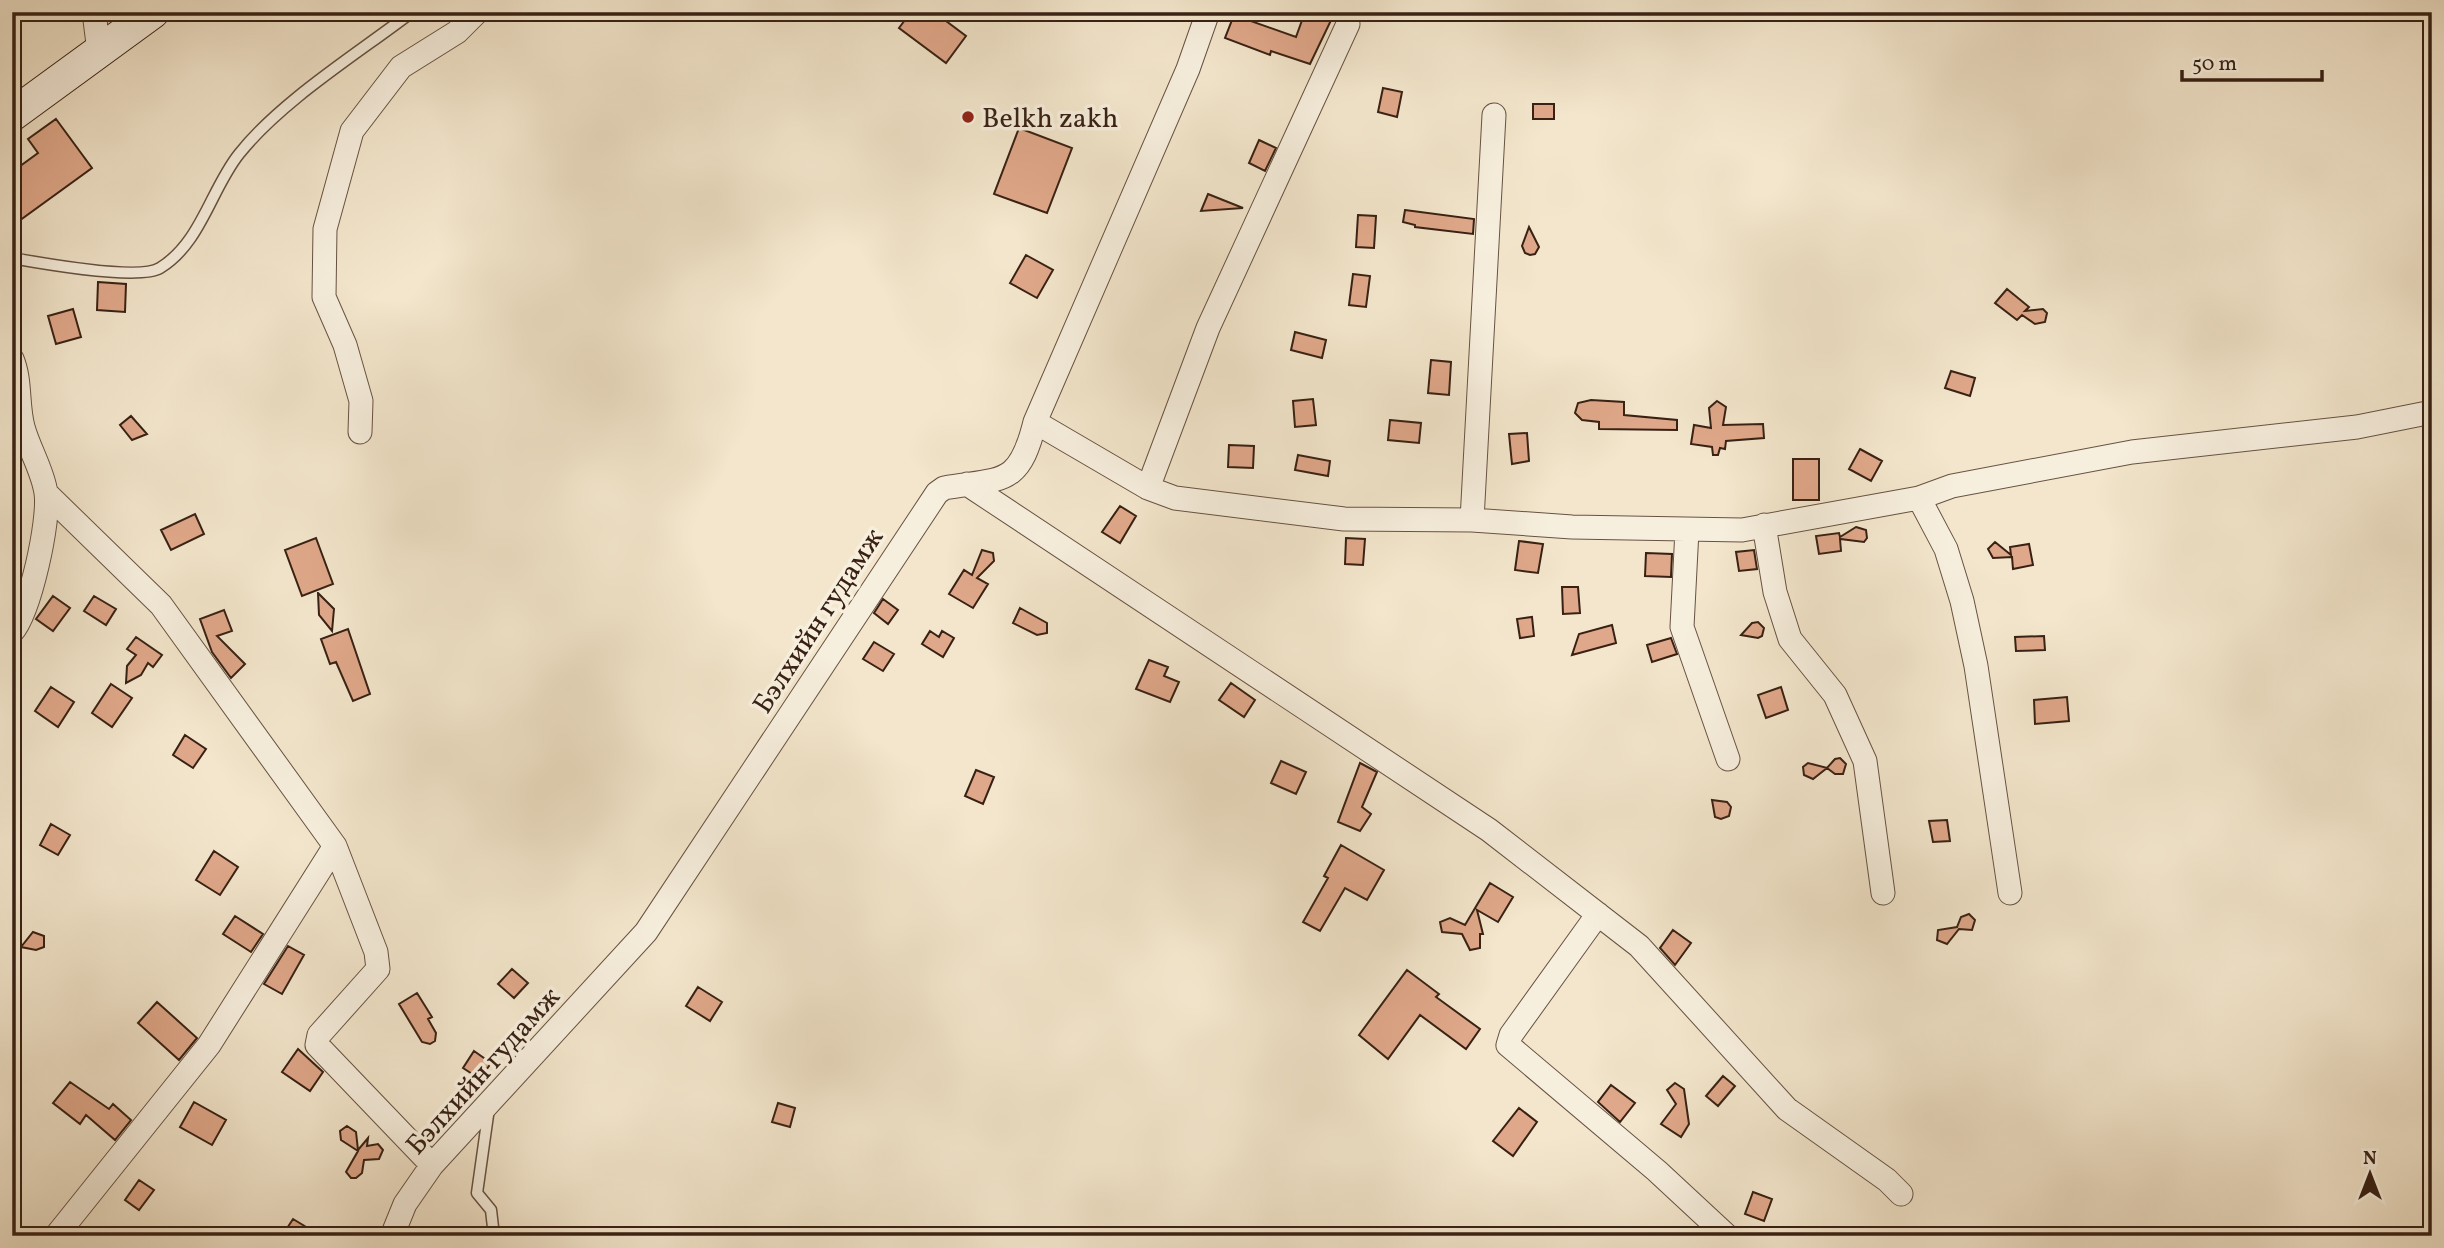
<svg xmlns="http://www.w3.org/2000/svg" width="2444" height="1248" viewBox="0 0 2444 1248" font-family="Vollkorn,serif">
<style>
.building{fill:#e0a88a;stroke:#382114;stroke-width:2}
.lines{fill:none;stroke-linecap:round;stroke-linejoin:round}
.service-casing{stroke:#675242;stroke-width:13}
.minor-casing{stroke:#675242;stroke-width:25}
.secondary-casing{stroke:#382114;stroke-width:34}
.service{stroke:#f7efde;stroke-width:10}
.minor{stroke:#f7efde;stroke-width:23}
.secondary{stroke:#f7efde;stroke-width:32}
.poi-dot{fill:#8f2418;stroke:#f7efde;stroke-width:2.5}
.labels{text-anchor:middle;stroke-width:7;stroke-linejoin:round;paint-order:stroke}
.poi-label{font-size:28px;fill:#382114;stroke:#f7efde;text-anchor:start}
.street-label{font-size:28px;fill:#382114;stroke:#f7efde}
</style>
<rect width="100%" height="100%" fill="#f3e6cc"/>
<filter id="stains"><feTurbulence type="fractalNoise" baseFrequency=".00286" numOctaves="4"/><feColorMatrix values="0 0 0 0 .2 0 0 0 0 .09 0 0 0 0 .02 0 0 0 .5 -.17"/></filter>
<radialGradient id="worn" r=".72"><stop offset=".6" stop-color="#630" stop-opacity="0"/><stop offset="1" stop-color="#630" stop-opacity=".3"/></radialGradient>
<path class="building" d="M911,12H934L966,36L946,63L899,28Z
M1305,12H1335L1310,64L1271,51L1270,55L1225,38L1234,15L1296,37Z
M1383,88L1402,92L1397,117L1378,112Z
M1533,104H1554V119H1533Z
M56,119L92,168L12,226V172L38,153L28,139Z
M1019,128L1072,148L1047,213L994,194Z
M1259,140L1276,148L1265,171L1249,163Z
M1208,194L1243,208L1201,211Z
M1405,210L1474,219L1473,234L1415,227V225L1403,222Z
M1358,215L1376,216L1374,248L1356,247Z
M1529,227L1539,247L1535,254L1530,255L1525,253L1522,246Z
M1026,255L1053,270L1037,298L1010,283Z
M1353,274L1370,276L1366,307L1349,305Z
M98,282L126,284L125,312L97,310Z
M2007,289L2029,307L2025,311L2043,309L2047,313L2045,322L2035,324L2022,315L2017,320L1995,303Z
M73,309L81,337L56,344L48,316Z
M1295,332L1326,340L1322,358L1291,350Z
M1431,360L1451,362L1449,395L1428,393Z
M1951,371L1975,378L1970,396L1945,388Z
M1313,399L1316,425L1295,427L1293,401Z
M1591,400L1624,402V415L1677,420V430L1599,429V422L1582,420L1575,413L1578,403Z
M1717,401L1726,407L1723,425L1763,424L1764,438L1726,441L1725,449L1720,448L1718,455H1713L1712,447L1691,444L1694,425L1711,428L1709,408Z
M131,416L147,434L132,440L120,425Z
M1390,420L1421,423L1419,443L1388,440Z
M1527,433L1529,461L1512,464L1509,434Z
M1229,445L1254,446L1253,468L1228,467Z
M1860,449L1882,461L1871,481L1849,469Z
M1298,455L1330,461L1328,476L1295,470Z
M1793,459H1819V500H1793Z
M1120,506L1136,516L1120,543L1102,532Z
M195,514L204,534L171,550L161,530Z
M1856,527L1866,530L1867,538L1864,542L1840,539L1841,551L1819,554L1816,536L1839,533L1840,537Z
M316,538L333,584L302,596L285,550Z
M1346,538L1365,539L1363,565L1345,564Z
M1519,541L1543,544L1538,573L1515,570Z
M1995,542L2011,555L2010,547L2029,544L2033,565L2013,569L2012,557L1993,558L1988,549Z
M982,550L993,553L994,561L977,578L988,584L973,608L949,594L964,570L972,575Z
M1754,550L1757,569L1739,571L1736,552Z
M1646,553L1672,554L1671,577L1645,576Z
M1562,587H1578L1580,613L1563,614Z
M318,593L334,609L332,631L319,615Z
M53,596L70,608L53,631L36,619Z
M94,596L116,609L106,625L84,611Z
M883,599L898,610L888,624L874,613Z
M1020,608L1047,623V633L1037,635L1013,623Z
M224,610L232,631L217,636L245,664L231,678L212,652L200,619Z
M1532,617L1534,636L1520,638L1517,619Z
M1752,623L1758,622L1764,628L1762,636L1758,638L1741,635Z
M1612,625L1616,643L1572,655L1579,634Z
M348,629L370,694L353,701L336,662L330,664L321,639Z
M930,631L939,637L942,631L954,638L943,657L922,644Z
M2044,636L2045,650L2016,651L2015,637Z
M136,637L162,655L153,667L148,663L141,675L126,683L127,666L136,655L127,649Z
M1671,638L1677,654L1652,662L1647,645Z
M874,642L894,654L883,671L863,659Z
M1149,660L1168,667L1164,676L1179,682L1170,702L1136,689Z
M1231,683L1255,700L1244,717L1219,700Z
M111,684L132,698L112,727L92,713Z
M51,687L74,702L58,727L35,711Z
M1781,687L1788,710L1766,718L1758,695Z
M2067,697L2069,721L2035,724L2034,700Z
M185,735L206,749L193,768L173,755Z
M1840,758L1846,764L1843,774H1835L1827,768L1813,779L1804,775L1803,767L1808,763L1827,768L1835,759Z
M1281,761L1306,772L1296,794L1271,783Z
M1360,763L1377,772L1362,807L1371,814L1360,831L1338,822Z
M976,770L994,777L983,804L965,796Z
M1712,800L1727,802L1731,807L1729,816L1721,819L1715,817Z
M1947,820L1950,841L1933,842L1929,821Z
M51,824L70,835L58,855L40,845Z
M1341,845L1384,870L1367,900L1345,888L1320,931L1303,922L1328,878L1324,876Z
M214,851L238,867L220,895L196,880Z
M1490,883L1513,897L1498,922L1477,910L1483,934H1480V948L1470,950L1462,934L1442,932L1440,922L1450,918L1465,925Z
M1969,914L1975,920L1972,930L1959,929L1947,944L1937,940L1938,930L1957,927L1961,917Z
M235,916L263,934L251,952L223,934Z
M1673,930L1691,943L1675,965L1660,948Z
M33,932L44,936V947L36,950L21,947Z
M288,946L304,955L282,994L264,984Z
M512,969L528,983L514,998L498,984Z
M1407,970L1439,994L1436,997L1480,1029L1466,1049L1420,1015L1388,1059L1359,1035Z
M698,987L722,1002L710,1021L686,1006Z
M417,993L432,1017L428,1019L436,1033L435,1041L430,1044L422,1042L399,1004Z
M157,1002L197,1038L179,1060L138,1023Z
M298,1049L323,1072L310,1091L282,1072Z
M474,1051L491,1063L480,1079L463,1068Z
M1723,1076L1735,1086L1718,1106L1706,1096Z
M70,1082L109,1109L113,1104L131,1120L115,1140L86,1115L80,1124L53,1103Z
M1675,1083L1684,1089L1689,1124L1681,1137L1661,1124L1676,1104L1667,1090Z
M1611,1085L1635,1103L1620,1122L1598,1102Z
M194,1102L226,1120L212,1145L180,1127Z
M778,1103L795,1108L790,1127L772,1122Z
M1519,1108L1537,1122L1513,1156L1493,1141Z
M347,1126L356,1132L358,1150L368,1138L367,1146L378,1144L383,1150L379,1159L364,1160L362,1173L356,1178H351L346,1172L358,1151L341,1140L340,1131Z
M139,1180L154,1190L139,1210L125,1200Z
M1753,1192L1772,1199L1764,1221L1745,1214Z
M293,1219L321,1236H282Z"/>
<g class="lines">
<defs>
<path id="service" d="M12,258C40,263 139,281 160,268C201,243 211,189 239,154C281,101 357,54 412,12
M489,1108L477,1193L491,1210L494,1236"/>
<path id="minor" d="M94,12L99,52
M12,359C21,380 17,405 23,427C29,449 43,471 46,493C50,520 30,612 12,632
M1035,422L1148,488L1175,498L1344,519L1472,520L1572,527L1742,530L1919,498L1952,486L2132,452L2357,427L2432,412
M360,432L361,401L345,345L324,297L325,229L352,131L401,67L457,32L477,12
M967,484L1489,830L1639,946L1787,1109L1887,1180L1901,1194
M1148,488L1208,328L1348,24
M46,493L161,605L335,846L209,1045L56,1236
M1919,498L1946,549L1962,601L1976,666L2010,893
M1472,520L1494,115
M1764,525L1775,592L1790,639L1835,695L1865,761L1883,893
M1687,530L1682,627L1728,759
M335,846L376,952L378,969L319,1035L317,1045L432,1165
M1598,914L1511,1035L1508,1045L1657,1171L1727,1236
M392,1236L405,1204L432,1165L646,932L937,493L944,488C1003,478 1019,487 1035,422L1188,69L1208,12"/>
<path id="secondary" d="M12,115L153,12"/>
</defs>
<use href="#service" class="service-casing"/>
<use href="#minor" class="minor-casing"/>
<use href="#secondary" class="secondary-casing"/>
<use href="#service" class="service"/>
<use href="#minor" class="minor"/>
<use href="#secondary" class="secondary"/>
</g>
<circle class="poi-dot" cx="968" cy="117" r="7"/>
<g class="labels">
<g class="poi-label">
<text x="982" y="127">Belkh zakh</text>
</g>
<g class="street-label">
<text transform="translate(817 620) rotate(-57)" y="10">Бэлхийн гудамж</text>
<text transform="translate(482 1070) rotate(-48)" y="10">Бэлхийн гудамж</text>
</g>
</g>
<rect width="2444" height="1248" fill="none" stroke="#f3e6cc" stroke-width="42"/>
<rect x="14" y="14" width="2416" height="1220" fill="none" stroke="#382114" stroke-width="3.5"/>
<rect x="21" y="21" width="2402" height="1206" fill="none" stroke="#382114" stroke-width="2"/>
<g transform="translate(2370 1174)" stroke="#f7efde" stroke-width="5" paint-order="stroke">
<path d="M0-5L12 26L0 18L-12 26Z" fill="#382114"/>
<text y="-10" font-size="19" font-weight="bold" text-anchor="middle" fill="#382114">N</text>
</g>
<path d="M2182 70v10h140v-10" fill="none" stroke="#382114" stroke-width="3.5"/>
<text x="2192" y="70" font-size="21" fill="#382114" stroke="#f7efde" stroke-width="5" paint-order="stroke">50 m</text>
<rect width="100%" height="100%" filter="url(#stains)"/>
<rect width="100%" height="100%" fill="url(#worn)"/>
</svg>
